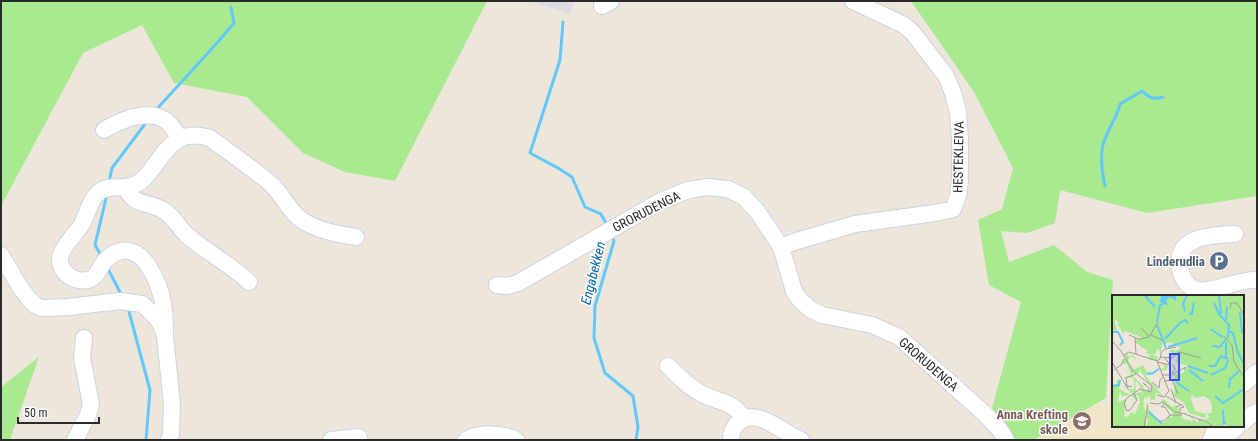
<svg xmlns="http://www.w3.org/2000/svg" width="1258" height="441" viewBox="0 0 1258 441" font-family="'Roboto Condensed',sans-serif">
<style>
.industrial{fill:#dfdbe5}
.education{fill:#f1e6c8}
.green{fill:#a9ea91}
.lines{fill:none;stroke-linecap:round;stroke-linejoin:round}
.stream{stroke:#62c8fa;stroke-width:3}
.minor-casing{stroke:#cfd2e4;stroke-width:18}
.minor{stroke:#fff;stroke-width:16}
.labels{text-anchor:middle;stroke-width:3;stroke-linejoin:round;paint-order:stroke}
.street-label{font-size:13px;fill:#2a2a2a;stroke:#fff}
.service-label{font-size:13px;font-weight:bold;fill:#4e5e75;stroke:#fff;text-anchor:end}
.education-label{font-size:13px;font-weight:bold;fill:#785e54;stroke:#fff;text-anchor:end}
.water-label{font-size:14px;font-style:italic;fill:#0063a7;stroke:#fff}
.inset-river{fill:none;stroke:#62c8fa;stroke-width:2}
.inset-road{fill:none;stroke:#9f9b94;stroke-width:1}
.view{fill:#354eff;fill-opacity:0.15;stroke:#354eff;stroke-width:2}
.inset-edge{fill:none;stroke:#2a2a2a;stroke-width:2}
</style>
<rect width="100%" height="100%" fill="#ede6da"/>
<path class="industrial" d="M530,1H574L570,14Z"/>
<path class="education" d="M1090,404L1113,405V426H1207L1204,440H1033Z"/>
<path class="green" d="M1,1H487L395,181L345,172L303,153L247,97L174,83L142,25L83,53L1,206Z
M911,1H1257V196L1147,213L1060,190L1055,223L1027,233L1001,231L1009,262L1054,245L1087,272L1113,280L1106,398L1033,440H1014L992,408L1021,302L989,285L978,220L1002,209L1013,168L974,92Z
M39,357L10,440H1V387Z"/>
<g class="lines">
<path class="stream" d="M563,22L560,60L530,153L558,168L572,177L585,207L601,214L608,227
M155,111L217,43L234,23L231,7
M109,182L112,168L148,120
M1105,186C1102,172 1099,152 1105,139C1110,126 1117,117 1120,104L1142,91C1150,98 1153,100 1163,97
M612,236L614,241L595,306L594,338L605,373L633,396L638,427L636,440
M102,257L95,245L107,194
M107,267L122,296
M128,308L150,390L146,440"/>
<defs>
<path id="minor" d="M602,6L611,1
M104,130C119,121 146,109 163,119C171,123 175,131 180,138
M126,188C134,206 146,201 161,209C175,216 178,228 189,237C208,253 231,265 249,282
M1235,234C1211,235 1174,236 1180,269C1182,278 1186,285 1194,289C1208,296 1239,278 1257,280
M781,247L797,241L855,224L935,213L953,209L958,196L960,181V139L958,113L953,93L946,76L913,33L904,25L853,1
M1,255L20,287L29,299L35,305L42,308L68,307L120,301L142,304L153,314L161,324L165,336L172,404L171,434L169,440
M497,285L507,286L518,283L659,202L688,190L708,187L728,189L744,197L757,211L781,247L794,291L800,300L810,309L822,315L872,325L899,337L985,414L1000,430L1006,440
M165,336C165,325 165,313 163,303C160,284 143,242 118,252C113,254 107,258 104,262C99,268 98,276 91,279C83,282 74,280 68,275C62,271 58,262 61,254C65,243 76,234 82,224C88,213 89,201 99,192C113,181 131,196 148,174C167,150 175,128 210,138C230,153 252,168 271,184C283,195 290,213 303,221C319,231 339,234 356,237
M668,366C678,376 689,387 702,394C720,403 731,400 744,418
M1243,384L1257,372
M1243,422L1251,415L1257,412
M75,440L88,415L91,404L82,358L84,338
M331,440L359,437
M466,440C480,432 502,433 516,440
M731,440C731,434 733,427 738,423C740,421 743,419 746,418C763,413 785,434 801,440
M1211,440L1217,426
M1223,440L1238,426"/>
</defs>
<use href="#minor" class="minor-casing"/>
<use href="#minor" class="minor"/>
</g>
<defs>
<symbol id="parking-disc" viewBox="-11 -11 22 22"><circle r="9.5" fill="#5c6f8a" stroke="#fff"/><path d="M-3.5-5.5H1a3.5 3.5 0 0 1 0 7H-1V5.5H-3.5ZM-1-3.4V-.6H.8a1.4 1.4 0 0 0 0-2.8Z" fill="#fff"/></symbol>
<symbol id="school-disc" viewBox="-11 -11 22 22"><circle r="9.5" fill="#8d6e63" stroke="#fff"/><path d="M0-5L7-2L0 1L-7-2ZM-4 1L0 2.5L4 1V4Q0 6-4 4Z" fill="#fff"/></symbol>
</defs>
<g fill-rule="evenodd">
<use href="#parking-disc" x="1208" y="250" width="22" height="22"/>
<use href="#school-disc" x="1071" y="410" width="22" height="22"/>
</g>
<g class="labels">
<g class="street-label">
<text transform="translate(958 157) rotate(-89)" y="5">HESTEKLEIVA</text>
<text transform="translate(646 211) rotate(-27)" y="5">GRORUDENGA</text>
<text transform="translate(929 364) rotate(41)" y="5">GRORUDENGA</text>
</g>
<g class="service-label">
<text x="1205" y="266">Linderudlia</text>
</g>
<g class="education-label">
<text x="1068" y="419">Anna Krefting<tspan x="1068" dy="15">skole</tspan></text>
</g>
<g class="water-label">
<text transform="translate(593 273) rotate(-76)" y="5">Engabekken</text>
</g>
</g>
<g transform="translate(1112 295)">
<rect width="132" height="132" fill="#ede6da"/>
<path d="M0,0H49L48,6L55,10L54,4L58,2L63,5L64,0H132V132H117L111,127V132H35L36,124L34,122V132H0V91L5,89V84L9,85L7,94L19,100L29,97L32,101L25,86L23,87L24,97L19,98L14,92L15,87V93L22,95V83L15,82L14,85L12,82L19,80L15,69H10L15,57L16,61L20,60L23,62L24,65L19,61L15,66L21,75L31,70L35,77L40,78L47,73L53,74L51,69V68L56,72L53,76L47,74L41,79L33,80L52,102L44,97L43,104L38,106L39,102L36,101L35,104L33,101L31,108L33,107L31,111L34,116L32,123L35,117L34,113L35,111V108L36,107V113L47,128L53,127L57,121L61,123L60,120L62,119L49,106L52,104L60,112L64,110L71,124L80,126L79,128L81,126L78,121L85,127L90,125L99,129L93,125L97,122L95,118H99L100,112L98,105L92,101L84,103L80,100L79,104L83,116L94,119L93,123L87,121L77,118L72,108L62,101L63,81L58,80L71,78L76,71L63,67L66,61L57,56L61,54L63,56L68,54L67,52L58,47L53,49L51,44L49,58L45,53L44,59H39L46,62L45,65H38L36,63L39,59L33,58L36,56L24,48V44L31,43L13,36L11,39L6,30L7,28L2,23L5,36H0ZM28,75L39,92L40,97L31,94L32,92L20,80L22,77L25,80ZM8,96L10,101L19,100L25,106L23,100H26L28,107L23,119L19,117L16,122L12,121L14,104L6,107Z" fill="#a9ea91" fill-rule="evenodd"/>
<path d="M49,0H64V6L58,2L54,5L56,10L51,9L48,6Z" fill="#62c8fa"/>
<path class="inset-river" d="M36,0L34,2L43,12M107,0L109,19M102,8L107,19L117,30L116,43M73,16L71,9L75,0M128,17L130,38M77,18L80,19L82,7M114,25L115,12M45,27L48,10L51,9M45,30L54,53M98,34L111,42M117,36L121,38L126,58L132,69M0,37H6L11,47L8,50M53,44L68,28L73,25L76,28M100,51L108,52L114,44M56,52L85,43M114,63V47M76,71L96,78M97,71H103L109,61L116,64M77,75L91,86M35,79L41,78L47,74M99,80L113,73L116,65M64,87L77,96M0,91L7,90L8,85M117,93L118,84L127,76M103,101L111,108L132,94M111,115L112,129L114,128M37,117L50,129"/>
<path class="inset-road" d="M118,13L119,8H125L132,20M29,33L38,42M17,40L27,44L37,42L46,27M39,40L50,45M112,41L120,50L122,67L132,82M23,43L24,59M0,46L9,56L22,77L40,91M12,60L17,57L45,66M49,62L60,63L67,57L89,63M45,66L57,96L52,102L45,100M45,66L48,64L49,58L53,54L64,52M0,67L16,94M45,67L58,70L53,63M2,75L9,70L12,64M61,79L74,72L72,75M50,80H59L63,74L61,69M52,86L60,85L66,99M40,87L47,93L48,85L51,82M34,90L31,88L37,93V97M20,92L15,91L14,83L24,79M59,94L64,108M22,98L25,105L18,115L15,116L12,108L15,103L28,94L39,97L40,91M54,101L69,110L64,112M38,108L46,109L51,107L63,117L74,119M52,109L49,112H53L58,120M68,118V113L72,112L69,109M73,119L89,125M86,125H92L102,132M47,126H52L58,120H70M32,132L36,110"/>
<path class="view" d="M58,59H67V85H58Z"/>
<rect width="132" height="132" class="inset-edge"/>
</g>
<rect width="1258" height="441" fill="none" stroke="#2a2a2a" stroke-width="4"/>
<path d="M18 417v6h81v-6" fill="none" stroke="#2a2a2a" stroke-width="2"/>
<text x="24" y="417" font-size="12" fill="#2a2a2a" stroke="#ffffff" stroke-width="3" paint-order="stroke">50 m</text>
</svg>
